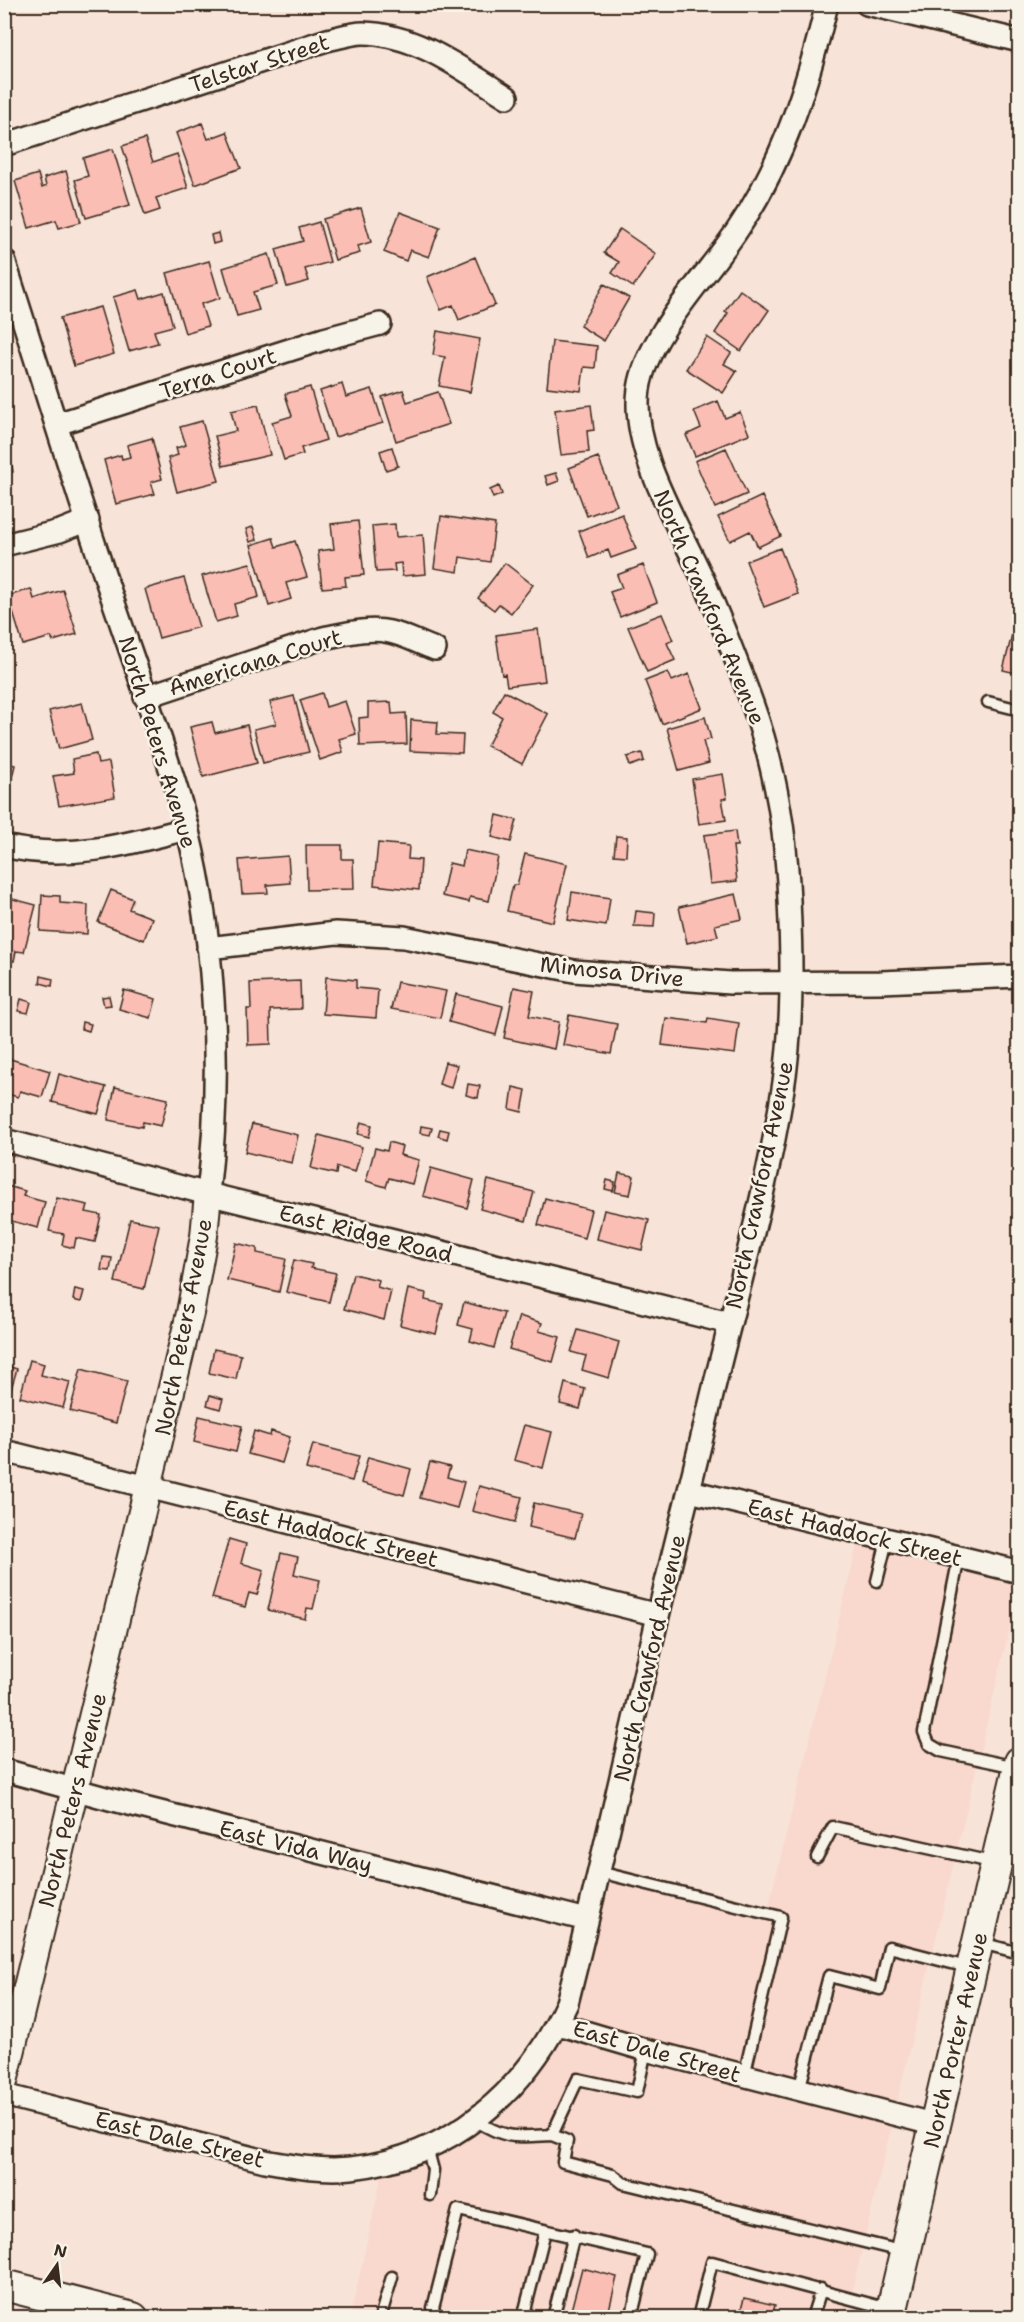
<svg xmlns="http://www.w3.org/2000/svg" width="1024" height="2322" viewBox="0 0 1024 2322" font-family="'Shantell Sans',sans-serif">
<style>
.built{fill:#f9d8ce}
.building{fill:#fabeb5;stroke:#3b2a1e;stroke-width:1.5}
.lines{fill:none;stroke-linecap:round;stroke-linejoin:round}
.service-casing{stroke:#3b2a1e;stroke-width:15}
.minor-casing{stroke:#3b2a1e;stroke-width:26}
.tertiary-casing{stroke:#3b2a1e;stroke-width:30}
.secondary-casing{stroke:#3b2a1e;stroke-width:34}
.service{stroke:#f7f3e8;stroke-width:10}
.minor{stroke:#f7f3e8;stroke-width:21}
.tertiary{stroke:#f7f3e8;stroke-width:26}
.secondary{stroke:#f7f3e8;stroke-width:30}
.labels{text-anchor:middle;stroke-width:5;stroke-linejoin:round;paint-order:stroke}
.street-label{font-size:22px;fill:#3b2a1e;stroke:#f7f3e8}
</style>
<rect width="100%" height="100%" fill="#f8e3d9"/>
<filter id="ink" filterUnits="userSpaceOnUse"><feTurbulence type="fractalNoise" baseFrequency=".0167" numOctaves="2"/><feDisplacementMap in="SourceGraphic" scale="12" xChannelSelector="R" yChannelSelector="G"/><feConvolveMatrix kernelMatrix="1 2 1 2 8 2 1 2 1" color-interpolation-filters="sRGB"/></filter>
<g filter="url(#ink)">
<path class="built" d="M859,1538L1013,1583L1019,1588L846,2317L350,2318L384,2166L414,2158L552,2047L602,1878L766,1917Z"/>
<path class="building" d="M202,123L208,139L227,132L241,168L195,185L176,133Z
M145,139L153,162L177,154L188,188L156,198L160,210L145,215L122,146Z
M113,149L130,205L86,218L75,180L88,176L83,158Z
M66,171L81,222L59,228L56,220L29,228L15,181L38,174L42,188L46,186L44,178Z
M361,208L371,242L358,246L360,253L335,260L323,219Z
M400,212L440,227L429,257L410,250L406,261L384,252Z
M319,222L330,262L305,269L309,281L287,287L276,249L303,241L299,228Z
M620,229L656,254L633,287L612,273L619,262L604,253Z
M218,233L220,242L213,244L211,235Z
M269,254L278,285L253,292L259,310L237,316L223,268Z
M475,257L495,305L459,320L453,305L441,310L427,277Z
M209,261L220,298L201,304L208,326L185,333L167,273Z
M604,284L629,298L604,341L580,326Z
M138,290L141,299L164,292L173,326L154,331L158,343L129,351L113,297Z
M740,290L769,310L741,351L715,333L728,313L725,311Z
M100,307L114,354L74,366L60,318Z
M437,331L480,339L470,392L439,386L445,357L433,355Z
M707,337L731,353L724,364L737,371L723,393L686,369Z
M552,341L597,346L595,368L584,367L581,391L547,387Z
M342,384L346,397L372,389L383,423L335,437L320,391Z
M310,387L326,440L301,448L303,454L284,460L272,422L292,416L285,394Z
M403,390L407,402L438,392L449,424L396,441L382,397Z
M718,401L725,418L740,412L749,434L695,456L686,435L701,428L694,411Z
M258,405L270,455L223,466L215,436L236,431L231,411Z
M591,405L594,430L587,431L589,452L561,455L555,410Z
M202,421L219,481L177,492L168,458L178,455L176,448L186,445L180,427Z
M152,438L162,479L151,482L155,494L116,504L104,460L121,455L122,459L130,457L127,445Z
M392,447L398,466L386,470L380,451Z
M726,448L747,494L715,508L695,461Z
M9,450L13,472L4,474V451Z
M598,457L617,505L587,516L569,468Z
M556,473L559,481L548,485L545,476Z
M499,486L502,494L493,498L490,490Z
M762,496L781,536L758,547L750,531L730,541L718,517Z
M622,514L636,549L611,558L608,550L589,558L579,531Z
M441,516L495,524L490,562L460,557L458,572L434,568Z
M358,521L364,575L345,577L346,586L322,588L318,551L334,549L331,524Z
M395,524L396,537L423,535L426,574L402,576L401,563L394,564L395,571L376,572L372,526Z
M253,527L257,540L250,542L246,529Z
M273,538L276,547L295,541L307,577L286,583L291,599L269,606L251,545Z
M780,548L798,594L764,607L746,561Z
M250,563L259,597L234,604L237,616L216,622L202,576Z
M505,563L533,585L511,613L499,604L494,610L478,598Z
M643,565L657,602L620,617L610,592L622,588L617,575Z
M184,578L199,627L159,638L145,589Z
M31,589L34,599L63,590L77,634L53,641L51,637L23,645L8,596Z
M1020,603V674L1003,670Z
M662,614L673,640L667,643L675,660L647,672L628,627Z
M538,629L545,681L507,686L505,674L502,675L496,635Z
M668,672L672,681L689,674L702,708L662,724L645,681Z
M504,691L548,714L522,764L487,746L502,717L493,712Z
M322,693L326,707L345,701L356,734L339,739L343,752L320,760L300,700Z
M294,696L309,752L263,763L254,729L276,724L270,702Z
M391,702L392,714L406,713L407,744L360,746L359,718L368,717V703Z
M82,703L92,740L59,749L49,711Z
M705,717L711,739L703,741L709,763L679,771L667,728Z
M411,720L438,722L437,734L463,735L462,753L410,751Z
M212,722L215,733L247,725L257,763L203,777L190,727Z
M642,753L644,761L630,766L627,757Z
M96,754L98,764L109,762L115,797L59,806L53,776L74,773L72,759Z
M4,762L15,765L7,798L4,797Z
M723,774L727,798L722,799L726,820L699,824L692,779Z
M497,815L517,820L511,842L492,837Z
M735,831L737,846H733L737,881L710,884L704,835Z
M616,836L627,837L626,856L614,855Z
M378,843L409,846L408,859L421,860L419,890L374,885Z
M306,845H342V859H353L354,889L307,890Z
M465,850L498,857L489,901L470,897L469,902L442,896L449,863L462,866Z
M525,854L567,864L553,922L507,911L513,885H517Z
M288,856L290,883L267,885L268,893L242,894L239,860Z
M111,890L133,899L129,909L152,918L144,940L98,922Z
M4,891L10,892L9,898L36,905L24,952L16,951L14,961L4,959Z
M572,892L610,898L606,926L568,920Z
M736,894L742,919L715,925L718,936L687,943L679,907Z
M42,895L60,896V903L88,905L87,934L40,931Z
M636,911L655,913L654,927L634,926Z
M41,976L53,979L52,986L40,983Z
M326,977L356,980V988L378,990L376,1018L323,1014Z
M300,981L301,1009L270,1010L271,1044L248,1045L247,1009H251L250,983Z
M397,982L446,991L440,1018L391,1009Z
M514,987L534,991L529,1016L559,1022L554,1049L504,1038Z
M124,990L156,999L151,1018L119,1009Z
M456,994L503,1006L496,1035L449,1022Z
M109,996L111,1005L104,1006L102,997Z
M21,999L31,1002L28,1013L18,1011Z
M569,1015L617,1024L611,1054L563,1045Z
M666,1018L707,1023L708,1018L739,1023L735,1054L662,1045Z
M82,1022L91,1024L89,1031L81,1029Z
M7,1058L50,1071L42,1097L20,1091L18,1097L4,1093Z
M445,1062L457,1065L451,1088L439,1084Z
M59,1074L106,1087L98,1114L52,1102Z
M468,1084L480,1086L478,1098L466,1095Z
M115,1087L168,1099L161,1126L143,1122L142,1127L108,1120Z
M513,1087L526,1090L522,1112L510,1109Z
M361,1122L372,1125L369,1137L358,1134Z
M252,1124L298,1135L292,1163L245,1152Z
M421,1126L432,1128L430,1135L420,1133Z
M440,1129L449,1131L447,1139L438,1136Z
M319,1135L362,1147L355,1172L337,1167L336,1174L311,1168Z
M389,1142L402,1146L400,1155L419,1160L412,1184L389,1178L386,1187L366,1181L375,1148L387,1151Z
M431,1168L474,1180L467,1208L423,1196Z
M619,1173L634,1176L630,1195L615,1192Z
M488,1180L534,1192L526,1221L480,1209Z
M607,1180L615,1182L613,1191L605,1189Z
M4,1185L25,1191L23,1196L45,1202L38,1228L4,1219Z
M57,1198L88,1205L86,1212L101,1215L95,1242L76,1238L74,1248L62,1245L64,1234L49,1231Z
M545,1198L591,1210L584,1238L538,1225Z
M604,1210L649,1220L642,1250L597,1239Z
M130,1219L159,1225L144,1289L115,1282Z
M236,1243L257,1248V1253L286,1259L279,1292L227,1280Z
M103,1257L112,1258L110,1271L101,1270Z
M294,1260L312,1264L311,1268L336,1273L329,1302L286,1292Z
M353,1274L379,1280L377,1287L391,1291L384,1320L344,1309Z
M75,1289L84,1291L81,1302L73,1300Z
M408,1289L426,1293L425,1300L443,1304L436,1334L400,1325Z
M464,1302L504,1313L494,1348L470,1341L473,1329L458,1325Z
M519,1316L542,1323L539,1331L560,1337L553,1362L509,1349Z
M578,1330L619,1342L609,1378L582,1370L586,1356L571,1352Z
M214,1349L241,1355L236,1379L209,1373Z
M30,1360L44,1364L41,1375L70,1382L63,1408L20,1397Z
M4,1365L17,1369L9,1396L4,1395Z
M81,1369L127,1381L116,1423L70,1411Z
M565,1383L585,1389L580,1409L560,1404Z
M210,1395L223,1399L220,1409L207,1405Z
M199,1416L242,1426L236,1452L194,1442Z
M524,1425L552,1432L543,1468L514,1460Z
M254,1431L270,1436L271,1431L290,1437L282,1463L248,1454Z
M313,1444L359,1456L352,1481L306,1469Z
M368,1457L411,1469L404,1495L361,1483Z
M430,1462L450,1467L447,1477L464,1482L457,1508L420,1498Z
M479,1486L522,1497L515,1522L472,1511Z
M534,1503L581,1514L575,1538L529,1527Z
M229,1539L246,1544L241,1563L264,1570L257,1595L249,1593L245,1607L212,1598Z
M281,1553L298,1557L294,1574L320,1580L313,1609L307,1608L305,1619L268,1610Z
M582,2268L617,2277L607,2318H569Z
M744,2298L775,2305L772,2318H739Z"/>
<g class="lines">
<defs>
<path id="service" d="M988,702L1020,710
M959,1557L924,1732L929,1744L941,1751L1016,1767
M877,1581L887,1540
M817,1857L833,1827L996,1863
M599,1872L781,1917L744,2076
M981,1943L1020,1953
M799,2090L829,1976L880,1989L889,1947L971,1968
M475,2120C507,2140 516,2137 552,2135L578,2079L637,2092L646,2050
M552,2135L567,2141L563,2162L613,2175L623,2183L905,2252
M427,2147L433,2170L430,2195
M380,2318L392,2277
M437,2318L433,2308L458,2210L647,2254L631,2318
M523,2318L545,2231
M553,2318L574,2235
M698,2318L712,2262L889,2309
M812,2318L821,2289"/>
<path id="minor" d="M867,4L1020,41
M4,145L327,40C338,38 351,33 363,33C417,34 463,70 507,97
M4,260C36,360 67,461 100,561C126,642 157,722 181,804C215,927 223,1067 208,1194
M57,424L324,339L380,324
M4,545L60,531L88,520
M145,697L323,638C344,634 368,627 390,632C405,635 420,644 435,649
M4,846C67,861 126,845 186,829
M208,948L336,933L404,937L574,971L730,983L881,982L1020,976
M4,1140L208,1194L729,1323
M4,1451L658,1615
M690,1491L1020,1572
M4,1770L113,1800L587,1920
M558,2024L646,2050L936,2125
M4,2095L265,2161C293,2166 323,2171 351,2168C451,2157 526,2092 567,2003C600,1873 628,1743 659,1612C675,1544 693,1476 709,1408C734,1302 766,1196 783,1089C793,1027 792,962 789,900C786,833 775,766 752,703C738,664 722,624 706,586C681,528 630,452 639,389C647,335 708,275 738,229C784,161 808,83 827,4"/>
<path id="tertiary" d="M4,2082L190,1313L204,1236L208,1194"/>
<path id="secondary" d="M4,2285L133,2318
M890,2318L1020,1762"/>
</defs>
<use href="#service" class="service-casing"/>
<use href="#minor" class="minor-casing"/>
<use href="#tertiary" class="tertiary-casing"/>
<use href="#secondary" class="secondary-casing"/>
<use href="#service" class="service"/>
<use href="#minor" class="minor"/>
<use href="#tertiary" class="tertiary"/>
<use href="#secondary" class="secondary"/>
</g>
</g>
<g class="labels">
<g class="street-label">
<text transform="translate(259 63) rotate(-18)" y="8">Telstar Street</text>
<text transform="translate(218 373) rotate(-18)" y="8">Terra Court</text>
<text transform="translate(710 607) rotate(67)" y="8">North Crawford Avenue</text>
<text transform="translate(255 662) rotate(-17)" y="8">Americana Court</text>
<text transform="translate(158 742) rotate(73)" y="8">North Peters Avenue</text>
<text transform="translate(612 971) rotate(6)" y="8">Mimosa Drive</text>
<text transform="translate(759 1185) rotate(-78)" y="8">North Crawford Avenue</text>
<text transform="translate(366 1233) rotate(14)" y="8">East Ridge Road</text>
<text transform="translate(183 1327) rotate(-79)" y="8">North Peters Avenue</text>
<text transform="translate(855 1532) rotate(14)" y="8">East Haddock Street</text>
<text transform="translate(331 1533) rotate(14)" y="8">East Haddock Street</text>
<text transform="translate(649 1658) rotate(-77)" y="8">North Crawford Avenue</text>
<text transform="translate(72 1800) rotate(-76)" y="8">North Peters Avenue</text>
<text transform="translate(296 1846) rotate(14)" y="8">East Vida Way</text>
<text transform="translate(955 2040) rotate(-77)" y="8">North Porter Avenue</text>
<text transform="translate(657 2051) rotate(16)" y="8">East Dale Street</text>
<text transform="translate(180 2139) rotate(14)" y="8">East Dale Street</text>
</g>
</g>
<rect width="1024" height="2322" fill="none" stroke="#f7f3e8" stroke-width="24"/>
<rect x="12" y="12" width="1000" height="2298" fill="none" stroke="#3b2a1e" stroke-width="2" filter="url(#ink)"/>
<g transform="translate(57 2265) rotate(14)" stroke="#f7f3e8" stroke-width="4.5" paint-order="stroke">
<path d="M0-4.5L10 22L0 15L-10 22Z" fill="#3b2a1e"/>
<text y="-9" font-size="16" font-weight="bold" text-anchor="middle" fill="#3b2a1e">N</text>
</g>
</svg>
